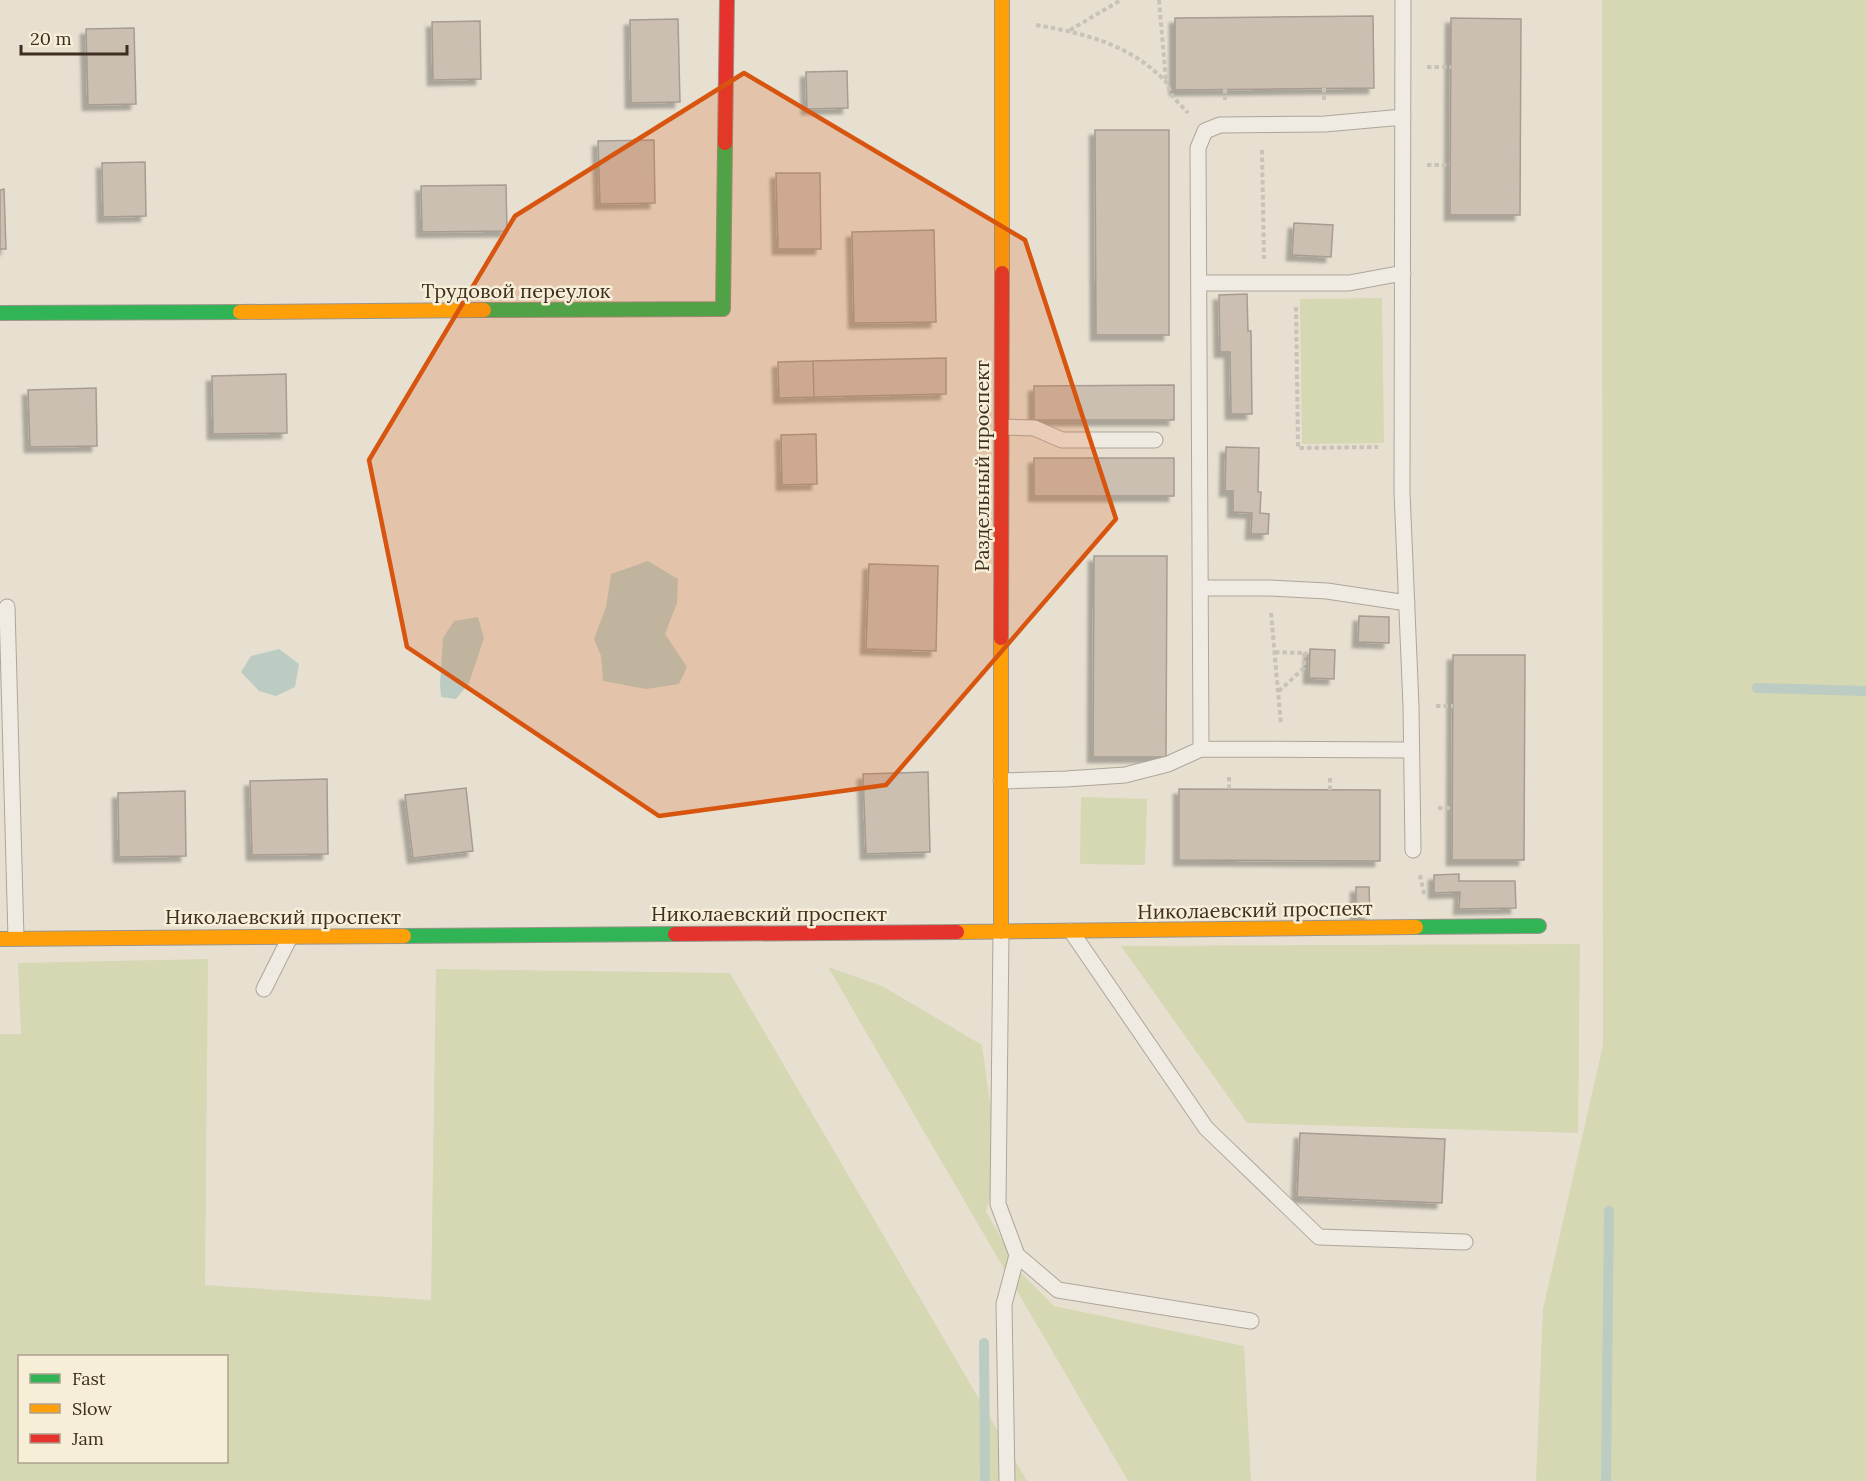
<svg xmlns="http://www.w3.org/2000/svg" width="1866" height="1481" viewBox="0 0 1866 1481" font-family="Lora,serif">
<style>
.green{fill:#d6d7b3;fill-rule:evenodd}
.water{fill:#bcccc2}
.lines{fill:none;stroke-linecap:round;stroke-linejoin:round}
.stream{stroke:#bcccc2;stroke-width:10}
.building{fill:#cbbfb2;stroke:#a89c90;stroke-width:1.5;filter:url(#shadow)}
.lane-casing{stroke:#ada599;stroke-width:17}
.fast-casing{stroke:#9c958a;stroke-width:16}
.slow-casing{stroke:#9c958a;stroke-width:16}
.jam-casing{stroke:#9c958a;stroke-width:16}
.path{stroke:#c8c2b9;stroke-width:4;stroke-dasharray:4.5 3;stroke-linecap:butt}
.lane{stroke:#efebe3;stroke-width:15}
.fast{stroke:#30b455;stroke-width:14}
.slow{stroke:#ff9f0a;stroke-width:14}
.jam{stroke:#e5322d;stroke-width:14}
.marked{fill:#d7550e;fill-opacity:0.2;stroke:#d7550e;stroke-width:4.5;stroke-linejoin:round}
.labels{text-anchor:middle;stroke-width:5;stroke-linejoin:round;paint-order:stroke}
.street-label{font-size:20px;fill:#3d2e20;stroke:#f7eed8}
</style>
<defs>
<filter id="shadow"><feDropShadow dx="-5.5" dy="5.5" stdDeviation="1.5" flood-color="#0004"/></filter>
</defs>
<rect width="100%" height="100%" fill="#e7e0d1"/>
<path class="green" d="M1602,0H1866V1481H1536L1543,1309L1603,1045Z
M1382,298L1384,443L1302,444L1300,299Z
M1081,797L1147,799L1145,865L1080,864Z
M1580,944L1578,1133L1247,1123L1121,946Z
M208,959L205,1285L431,1300L436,969L730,973L1027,1481H0V1034H21L18,963ZM20,1356H226V1462H20Z
M828,967L882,986L982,1045L999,1168L986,1211L1019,1271L1054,1306L1244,1346L1251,1481H1128Z"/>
<path class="water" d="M648,561L678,579L677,603L665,634L687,667L679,684L646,689L603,681L601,656L594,639L606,607L611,574Z
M478,617L484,638L469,683L456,699L441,697L440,683L443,638L454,621Z
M279,649L299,664L295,687L276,696L259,691L241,672L251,656Z"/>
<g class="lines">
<path class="stream" d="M1757,688L1866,691
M984,1343L985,1481
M1606,1481L1609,1211"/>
</g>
<path class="building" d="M1373,16L1374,88L1175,90V18Z
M1451,18L1521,19L1520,215H1450Z
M678,19L680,102L631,103L630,20Z
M480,21L481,79L433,80L432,22Z
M134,28L136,104L88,105L86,29Z
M847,71L848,108L807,109L806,72Z
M1095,130H1169V335H1096Z
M654,140L655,203L600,204L598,141Z
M145,162L146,216L103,217L102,163Z
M776,173H820L821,249H778Z
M506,185L507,231L422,232L421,186Z
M4,189L6,249H0V190Z
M1294,223L1333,225L1331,257L1292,255Z
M934,230L936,322L854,323L852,232Z
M1247,294L1248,331H1251L1252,414H1231L1230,352H1220L1219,295Z
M946,358V394L814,397L813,361Z
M813,361L814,397L779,398L778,362Z
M286,374L287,433L213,434L212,376Z
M1174,385V420H1034V386Z
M96,388L97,446L30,447L28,390Z
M816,434L817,484L782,485L781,435Z
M1226,447L1259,448L1258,492H1261L1260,513L1269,514L1268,534H1251L1252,513L1233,512V491H1225Z
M1034,458H1174V496H1034Z
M1094,556H1167L1166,757H1093Z
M869,564L938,566L936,651L866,649Z
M1359,616L1389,617V643L1358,642Z
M1310,649L1335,650L1334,679L1309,678Z
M1453,655H1525L1524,860H1452Z
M928,772L930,852L866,854L863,774Z
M327,779L328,854L252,855L250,781Z
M466,788L473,851L413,858L405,795Z
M1179,789L1380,790V861L1179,860Z
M185,791L186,856L119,857L118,793Z
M1459,874V881H1515L1516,908L1459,909L1460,892L1434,893V875Z
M1356,887H1369L1370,915H1356Z
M1300,1133L1445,1139L1442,1203L1297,1197Z"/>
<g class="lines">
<defs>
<path id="lane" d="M1403,0L1402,492L1411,706L1413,850
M1199,283H1349L1403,273
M1002,427L1034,428L1062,440H1155
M1200,588H1269L1327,591L1407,603
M7,607L16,938
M1201,749L1198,148L1205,131L1220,125L1325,124L1403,117
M1001,781L1066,779L1125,775L1168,764L1201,749L1411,750
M1071,931L1206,1128L1319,1237L1465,1242
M1001,932L998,1204L1017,1255L1058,1290L1251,1321
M264,989L290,937
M1007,1481L1004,1304L1017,1255"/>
<path id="fast" d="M484,310L723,309L725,143
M0,313L240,312
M1416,927L1539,926
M404,936L675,934"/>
<path id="slow" d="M1002,273V0
M240,312L484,310
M957,932L1416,927
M1001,932V638
M0,939L404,936"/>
<path id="jam" d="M725,143L727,0
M1001,638L1002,273
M675,934L957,932"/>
</defs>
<use href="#lane" class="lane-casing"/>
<use href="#fast" class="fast-casing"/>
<use href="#slow" class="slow-casing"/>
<use href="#jam" class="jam-casing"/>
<path class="path" d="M1159,0L1166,81
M1036,25C1083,33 1129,44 1164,80C1169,84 1169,91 1173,96C1177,102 1183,107 1188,113
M1070,30L1121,0
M1427,67H1451
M1324,88V100
M1225,89V100
M1262,150L1264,259
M1427,165H1450
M1296,307L1298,448L1378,447
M1271,613L1281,725
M1275,652L1305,653L1304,668L1279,691
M1436,706H1453
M1229,789V775
M1330,790V775
M1438,808H1453
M1420,875L1424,894"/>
<use href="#lane" class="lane"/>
<use href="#fast" class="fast"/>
<use href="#slow" class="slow"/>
<use href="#jam" class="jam"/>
</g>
<path class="marked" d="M744,73L1025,240L1116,519L886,785L659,816L407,647L369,460L515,216Z"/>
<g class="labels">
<g class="street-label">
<text x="516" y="298">Трудовой переулок</text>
<text transform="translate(982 466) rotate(-90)" y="7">Раздельный проспект</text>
<text transform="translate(1255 910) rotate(-1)" y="7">Николаевский проспект</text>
<text x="769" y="921">Николаевский проспект</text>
<text x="283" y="924">Николаевский проспект</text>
</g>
</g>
<rect x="18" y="1355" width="210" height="108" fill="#f7eed8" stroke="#ada18e" stroke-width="1.5"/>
<rect x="30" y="1374" width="30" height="9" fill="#30b455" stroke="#ada18e" stroke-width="1.5"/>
<text x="72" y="1385" font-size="18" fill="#3d2e20">Fast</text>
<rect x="30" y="1404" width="30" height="9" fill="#ff9f0a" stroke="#ada18e" stroke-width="1.5"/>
<text x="72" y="1415" font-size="18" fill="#3d2e20">Slow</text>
<rect x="30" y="1434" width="30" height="9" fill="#e5322d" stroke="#ada18e" stroke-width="1.5"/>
<text x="72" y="1445" font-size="18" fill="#3d2e20">Jam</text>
<path d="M21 45v9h106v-9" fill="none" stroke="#3d2e20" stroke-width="3"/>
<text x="30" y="45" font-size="18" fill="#3d2e20" stroke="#f7eed8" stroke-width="4.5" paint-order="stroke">20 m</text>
</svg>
